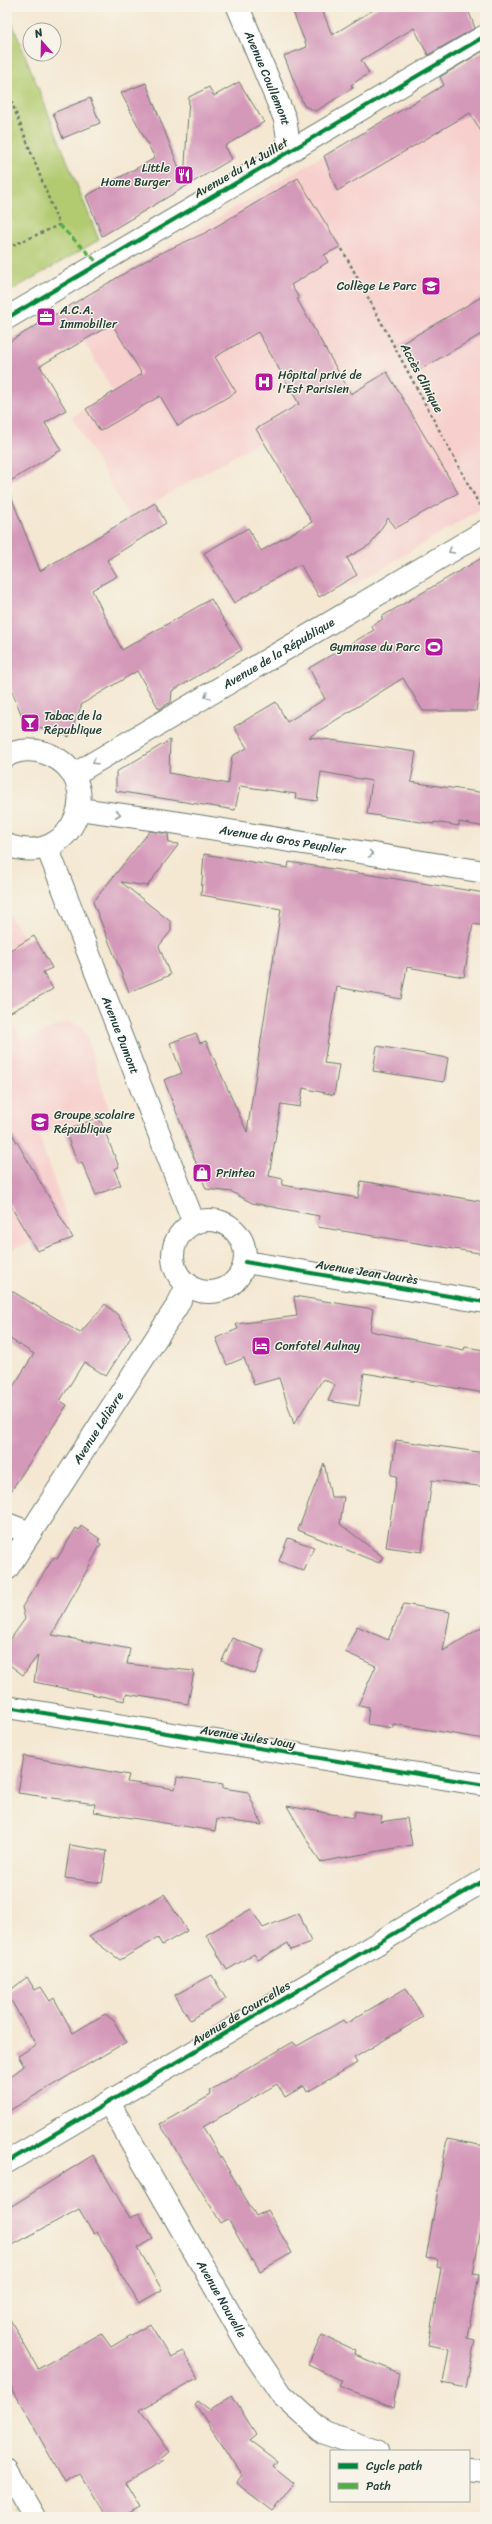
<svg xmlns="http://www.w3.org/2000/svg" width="492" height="2524" viewBox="0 0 492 2524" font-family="Sriracha,sans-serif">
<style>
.built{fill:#f7d0ce}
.green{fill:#b2ca6f;stroke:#688452}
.building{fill:#d498b9}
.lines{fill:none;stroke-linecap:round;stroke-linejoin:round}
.minor-casing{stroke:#6a796c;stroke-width:24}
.path{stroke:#6a796c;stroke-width:2.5;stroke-dasharray:3 3;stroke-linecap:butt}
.minor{stroke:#fff;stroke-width:22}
.quiet{stroke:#52ad45;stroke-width:3;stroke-dasharray:6 3;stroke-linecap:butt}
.cycleway-casing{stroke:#f7f3e8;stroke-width:6}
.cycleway{stroke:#00873e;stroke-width:4}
.oneway{stroke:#8f9e9a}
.labels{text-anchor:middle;stroke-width:3;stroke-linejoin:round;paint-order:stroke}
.street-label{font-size:12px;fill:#1f3d34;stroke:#f7f3e8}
.poi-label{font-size:12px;fill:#1f3d34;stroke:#f7f3e8;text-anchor:start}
</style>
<rect width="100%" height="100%" fill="#f7f3e8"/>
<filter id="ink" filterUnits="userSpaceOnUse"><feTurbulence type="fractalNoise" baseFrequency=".025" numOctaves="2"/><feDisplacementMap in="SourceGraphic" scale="8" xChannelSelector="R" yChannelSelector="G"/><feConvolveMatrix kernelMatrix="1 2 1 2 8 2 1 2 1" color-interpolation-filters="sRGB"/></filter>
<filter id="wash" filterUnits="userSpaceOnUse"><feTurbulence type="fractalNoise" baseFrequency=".012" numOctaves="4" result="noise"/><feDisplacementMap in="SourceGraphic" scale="16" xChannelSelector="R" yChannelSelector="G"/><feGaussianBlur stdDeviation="0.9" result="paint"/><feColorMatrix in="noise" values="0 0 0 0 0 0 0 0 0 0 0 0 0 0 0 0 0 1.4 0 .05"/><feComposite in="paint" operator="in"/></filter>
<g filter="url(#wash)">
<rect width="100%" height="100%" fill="#f4e8d3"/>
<path class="built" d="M485,60V507L350,587L262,440L129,517L72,417L113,392L65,308Z
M7,912L27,941L34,936L51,967L44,973L53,989L7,1014Z
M7,1015L22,1040L67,1022L81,1026L87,1037L109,1109L39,1136L70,1228L7,1251Z"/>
<path class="green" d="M7,10L99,240L7,293Z"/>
<g id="blocks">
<path class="building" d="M291,7H321L332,35L378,7H467L475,28L428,55L414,28L361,60L369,73L351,85L353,88L316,111L304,106L284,56L307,47Z
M483,51L485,138L470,113L337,191L324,156L444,85L440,77Z
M239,82L264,122L225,146L232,159L102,236L86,196L155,158L121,93L146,83L184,181L189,97L209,87L214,96Z
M90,98L100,123L63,138L53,113Z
M298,178L340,247L324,255L328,262L291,285L299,298L297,299L351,394L387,372L458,493L396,528L388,518L371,544L347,558L357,575L319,597L300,564L234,603L204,553L248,528L261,551L312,522L256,429L299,404L258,332L215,357L236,392L178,426L160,396L100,431L86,409L142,374L112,324L40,366L66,410L45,423L61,450L7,483V343L152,257L205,233Z
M485,295V332L416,372L399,345Z
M7,491H9L40,571L155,503L166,523L107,560L117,576L92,590L122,650L211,599L242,650L172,691L171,702L159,709L137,671L82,704L69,737L51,729L26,726L7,679Z
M485,556V677L481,676L476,711H423L403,678L309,737L416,752L411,782L485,793V827L459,822V826L434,822V824L367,814L372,781L321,772L317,801L295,798L296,794L240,786L235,810L116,791V772L170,740L169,773L228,784L232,756L247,748L234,727L276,702L287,722L325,699L309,668L374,630L371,626L383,619L381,617Z
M150,831L168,834L169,843L179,844L147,886L121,882L171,922V931L159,946L170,975L129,992L93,902Z
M204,854L288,868L289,862L485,893V926L473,924L464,977L407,967L401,999L337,987L324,1063L339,1065L334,1095L303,1088L300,1107L281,1104L269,1176L283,1179L282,1185L358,1198L361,1181L485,1202V1254L318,1227L319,1216L252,1203L232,1192L206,1189L164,1080L182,1073L170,1043L196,1033L200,1043L206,1041L247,1132L281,909L201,895Z
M34,936L52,968L43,972L53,989L7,1014V952Z
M377,1046L448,1058L444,1082L373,1071Z
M99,1117L119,1167L114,1169L121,1185L96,1195L82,1163L78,1164L65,1131Z
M7,1125L39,1180L73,1238L37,1251L7,1200Z
M7,1288L80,1333L105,1304L118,1315L131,1337L106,1376L84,1362L60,1401L67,1405L7,1497V1396L34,1354L7,1337Z
M294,1296L373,1309L370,1331L464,1350L465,1347L485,1350V1393L364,1373L359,1406L328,1401L335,1385L323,1379L294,1424L279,1378L254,1385L244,1358L227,1365L216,1338L238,1329L236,1324L297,1316Z
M396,1440L485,1453V1487L432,1480L422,1552L386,1547L397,1476L391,1475Z
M324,1463L331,1497H344L340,1524L383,1557L379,1563L298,1530Z
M81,1526L100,1539L98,1542L101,1544L52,1635L130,1649L127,1664L194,1671L188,1704L126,1694L125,1701L34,1682L38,1655L23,1675L7,1663V1644L25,1619L22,1607L54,1557L57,1559L76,1528L79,1530Z
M288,1538L314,1547L304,1571L279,1561Z
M404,1604L450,1612L443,1651L485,1625V1739L393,1724V1728L367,1724L369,1707L358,1705L376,1666L345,1652L357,1626L388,1640Z
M232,1638L264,1650L255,1674L222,1661Z
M24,1756L129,1775L127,1782L175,1789L177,1777L223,1784V1788L248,1792L262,1825L217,1819L215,1831L94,1812L95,1804L18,1793Z
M287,1806L354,1818L355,1811L382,1816L380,1822L407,1818L412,1845L320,1862Z
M70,1845L107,1851L102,1883L65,1878Z
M164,1894L187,1931L162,1945L158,1938L120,1960L89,1937Z
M251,1909L263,1928L299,1913L311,1942L291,1950L288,1943L258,1960L254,1954L227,1970L206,1935Z
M212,1975L226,1999L190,2020L175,1995Z
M27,1977L35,1990L41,1987L50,2001L54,1998L73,2033L105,2014L114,2021L126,2042L7,2112V2079L24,2066L18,2056L36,2045L7,1993Z
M406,1988L423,2017L354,2058L357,2063L307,2092L304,2086L285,2097L277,2084L203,2127L256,2216L267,2210L292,2253L260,2271L253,2259L251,2260L228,2219L221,2223L160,2124L211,2095L209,2091L271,2055L293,2042L297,2046L343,2020L345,2024Z
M447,2139L485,2146V2206L473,2274L479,2275L467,2338L475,2340L466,2388L443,2383L449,2349L428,2345L441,2268L437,2267L438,2260L426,2258Z
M93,2155L130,2218L139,2213L153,2239L138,2248L162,2290L139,2303L97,2232L94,2234L79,2209L7,2248V2209Z
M7,2314L38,2369L101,2333L111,2347L150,2324L170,2357L183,2351L198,2378L140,2410L170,2452L161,2458L164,2461L125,2483L140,2508L123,2517H106L80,2474L65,2483L7,2379Z
M322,2335L356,2351L355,2355L399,2373L393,2408L339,2386L342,2381L308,2365Z
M232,2396L256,2434L249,2440L277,2461L273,2466L294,2483L273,2511L236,2483L242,2475L195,2404L198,2401L210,2410Z"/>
</g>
</g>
<g filter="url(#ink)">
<use href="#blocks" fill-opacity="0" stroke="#6a796c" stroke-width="1"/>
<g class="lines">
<defs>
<g id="minor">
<path id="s1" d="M238,7L285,119L290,151"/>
<path d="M7,318L485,36"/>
<path d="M7,756C18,749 33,749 45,753C110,776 75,871 7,845"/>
<path id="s2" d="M73,775L485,531"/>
<path id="s3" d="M79,809L166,821L485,872"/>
<path id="s4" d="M47,847L194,1223"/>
<circle cx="209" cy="1256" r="36"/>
<path d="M245,1262L485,1302"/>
<path d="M7,1524L30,1533"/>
<path id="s5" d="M7,1569L177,1306L188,1284"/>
<path d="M7,1707L485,1785"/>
<path id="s6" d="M109,2103L248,2345L282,2395L324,2433L377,2451"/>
<path d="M7,2162L485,1880"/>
<path d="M469,2469L485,2471"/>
<path d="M7,2470L34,2517"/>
</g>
</defs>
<use href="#minor" class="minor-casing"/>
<path class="path" d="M7,90L59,225L7,248
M342,249L480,506"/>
<use href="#minor" class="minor"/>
<path class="quiet" d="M59,225L99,264"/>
<defs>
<path id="cycleway" d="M7,318L485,36
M245,1262L485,1302
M7,1707L485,1785
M7,2162L485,1880"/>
</defs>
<use href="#cycleway" class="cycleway-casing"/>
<use href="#cycleway" class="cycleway"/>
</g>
<defs><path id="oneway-chevron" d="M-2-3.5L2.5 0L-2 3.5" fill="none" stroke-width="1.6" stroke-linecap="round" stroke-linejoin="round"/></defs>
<g class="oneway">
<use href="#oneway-chevron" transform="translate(451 551) rotate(149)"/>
<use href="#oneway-chevron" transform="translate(207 696) rotate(149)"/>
<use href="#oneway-chevron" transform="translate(95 762) rotate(149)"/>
<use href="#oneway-chevron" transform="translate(118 814) rotate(7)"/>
<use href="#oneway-chevron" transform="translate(371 854) rotate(9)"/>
</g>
</g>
<defs>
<symbol id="restaurant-square" viewBox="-11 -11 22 22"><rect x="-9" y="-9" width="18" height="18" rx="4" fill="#b5179e" stroke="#f7f3e8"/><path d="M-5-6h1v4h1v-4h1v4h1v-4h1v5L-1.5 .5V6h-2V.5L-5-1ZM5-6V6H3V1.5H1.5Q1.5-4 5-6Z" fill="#fff"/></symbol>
<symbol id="school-square" viewBox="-11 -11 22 22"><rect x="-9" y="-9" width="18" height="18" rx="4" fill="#b5179e" stroke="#f7f3e8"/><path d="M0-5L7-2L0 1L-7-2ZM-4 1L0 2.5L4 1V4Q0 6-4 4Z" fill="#fff"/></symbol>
<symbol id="office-square" viewBox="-11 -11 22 22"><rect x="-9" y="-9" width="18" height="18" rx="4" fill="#b5179e" stroke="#f7f3e8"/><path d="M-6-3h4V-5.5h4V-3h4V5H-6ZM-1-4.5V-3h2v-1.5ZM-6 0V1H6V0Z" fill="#fff"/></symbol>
<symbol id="hospital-square" viewBox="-11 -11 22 22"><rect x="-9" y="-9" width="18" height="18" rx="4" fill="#b5179e" stroke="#f7f3e8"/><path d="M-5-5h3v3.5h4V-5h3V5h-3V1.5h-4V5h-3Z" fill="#fff"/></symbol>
<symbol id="stadium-square" viewBox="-11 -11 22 22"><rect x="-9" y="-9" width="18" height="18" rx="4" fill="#b5179e" stroke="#f7f3e8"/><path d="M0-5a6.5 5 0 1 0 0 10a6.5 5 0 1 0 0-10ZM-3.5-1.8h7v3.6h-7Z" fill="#fff"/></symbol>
<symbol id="bar-square" viewBox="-11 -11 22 22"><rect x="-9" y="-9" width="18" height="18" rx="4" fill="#b5179e" stroke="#f7f3e8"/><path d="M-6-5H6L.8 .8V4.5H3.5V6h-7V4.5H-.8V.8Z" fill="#fff"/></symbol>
<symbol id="shop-square" viewBox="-11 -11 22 22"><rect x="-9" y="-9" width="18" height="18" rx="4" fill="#b5179e" stroke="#f7f3e8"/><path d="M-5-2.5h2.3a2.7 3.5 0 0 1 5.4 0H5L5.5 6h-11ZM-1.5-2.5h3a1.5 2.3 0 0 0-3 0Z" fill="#fff"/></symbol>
<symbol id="hotel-square" viewBox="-11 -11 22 22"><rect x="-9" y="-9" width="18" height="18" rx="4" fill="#b5179e" stroke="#f7f3e8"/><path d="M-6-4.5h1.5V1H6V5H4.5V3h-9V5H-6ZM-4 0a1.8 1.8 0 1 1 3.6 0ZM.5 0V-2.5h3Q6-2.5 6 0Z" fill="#fff"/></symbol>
</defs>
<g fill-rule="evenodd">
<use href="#restaurant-square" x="173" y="164" width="22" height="22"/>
<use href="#school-square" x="420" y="275" width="22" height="22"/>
<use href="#office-square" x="35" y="306" width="22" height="22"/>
<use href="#hospital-square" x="253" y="371" width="22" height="22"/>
<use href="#stadium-square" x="423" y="636" width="22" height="22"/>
<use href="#bar-square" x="19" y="712" width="22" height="22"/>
<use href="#school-square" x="29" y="1111" width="22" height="22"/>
<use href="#shop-square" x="191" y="1162" width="22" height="22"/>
<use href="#hotel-square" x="250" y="1335" width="22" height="22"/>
</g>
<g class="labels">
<g class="street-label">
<text dy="4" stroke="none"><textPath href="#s1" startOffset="77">Avenue Coullemont</textPath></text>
<text transform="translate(241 168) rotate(-30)" y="4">Avenue du 14 Juillet</text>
<text transform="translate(422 378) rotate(62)" y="4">Accès Clinique</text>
<text dy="4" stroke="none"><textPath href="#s2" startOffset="239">Avenue de la République</textPath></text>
<text dy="4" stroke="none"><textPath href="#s3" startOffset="206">Avenue du Gros Peuplier</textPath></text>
<text dy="4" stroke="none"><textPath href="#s4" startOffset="202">Avenue Dumont</textPath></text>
<text transform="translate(367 1272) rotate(9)" y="4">Avenue Jean Jaurès</text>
<text dy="4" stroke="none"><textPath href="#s5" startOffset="168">Avenue Lelièvre</textPath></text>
<text transform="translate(248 1737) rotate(9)" y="4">Avenue Jules Jouy</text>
<text transform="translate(241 2013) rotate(-31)" y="4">Avenue de Courcelles</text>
<text dy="4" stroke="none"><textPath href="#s6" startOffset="226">Avenue Nouvelle</textPath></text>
</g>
<g class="poi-label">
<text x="170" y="172" text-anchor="end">Little<tspan x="170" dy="14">Home Burger</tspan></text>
<text x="417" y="290" text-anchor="end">Collège Le Parc</text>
<text x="60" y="314">A.C.A.<tspan x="60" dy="14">Immobilier</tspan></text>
<text x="278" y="379">Hôpital privé de<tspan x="278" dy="14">l'Est Parisien</tspan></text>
<text x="420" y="651" text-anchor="end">Gymnase du Parc</text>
<text x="44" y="720">Tabac de la<tspan x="44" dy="14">République</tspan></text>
<text x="54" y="1119">Groupe scolaire<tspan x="54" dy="14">République</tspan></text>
<text x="216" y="1177">Printea</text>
<text x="275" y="1350">Confotel Aulnay</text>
</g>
</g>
<rect width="492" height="2524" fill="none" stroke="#f7f3e8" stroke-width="24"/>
<rect x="330" y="2450" width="140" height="52" fill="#f7f3e8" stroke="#a1aaa0"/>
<rect x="338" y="2463" width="20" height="6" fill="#00873e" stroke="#a1aaa0"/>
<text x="366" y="2470" font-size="12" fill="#1f3d34">Cycle path</text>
<rect x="338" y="2483" width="20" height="6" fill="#52ad45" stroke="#a1aaa0"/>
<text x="366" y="2490" font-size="12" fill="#1f3d34">Path</text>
<g transform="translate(42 42) rotate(340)"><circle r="19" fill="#f7f3e8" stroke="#a1aaa0"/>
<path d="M0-3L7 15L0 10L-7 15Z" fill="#b5179e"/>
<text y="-6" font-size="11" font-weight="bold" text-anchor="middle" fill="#1f3d34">N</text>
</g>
</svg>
